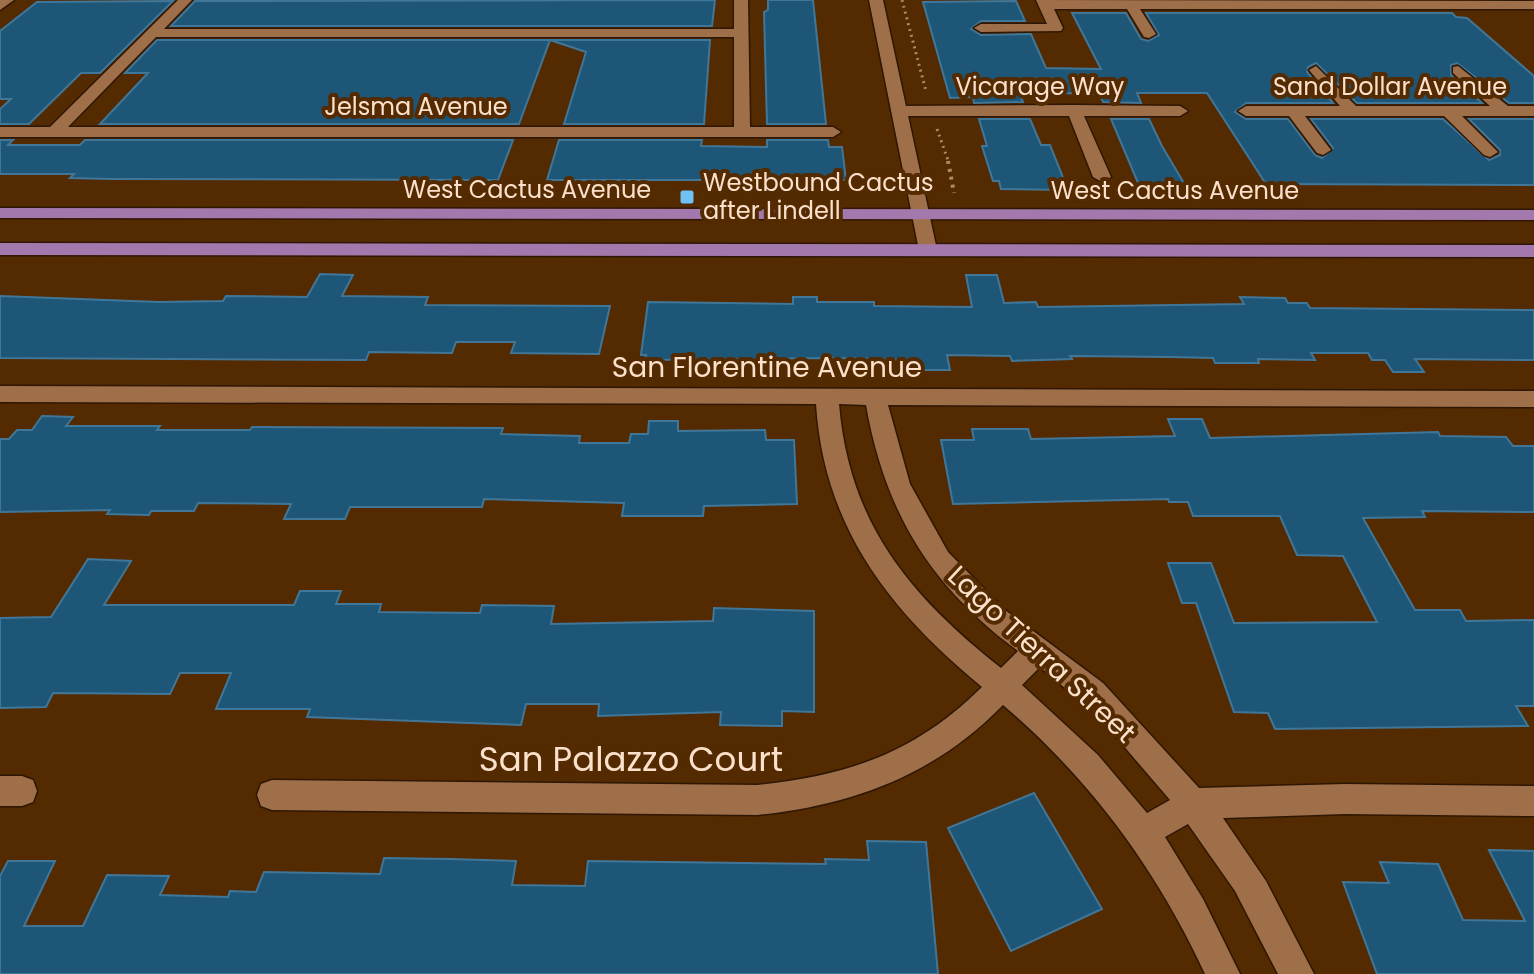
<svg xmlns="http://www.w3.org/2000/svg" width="1534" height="974" viewBox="0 0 1534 974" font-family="Poppins,sans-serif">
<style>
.building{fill:#1e5677;stroke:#407799;stroke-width:2}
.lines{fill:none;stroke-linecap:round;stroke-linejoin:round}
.minor-casing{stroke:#2e1704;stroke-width:3}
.tertiary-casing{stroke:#2e1704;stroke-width:3}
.primary-casing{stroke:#2e1704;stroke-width:3}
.path-far1{stroke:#ab896a;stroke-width:3;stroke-dasharray:2 4;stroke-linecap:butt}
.path{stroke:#ab896a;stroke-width:4;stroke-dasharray:3 5;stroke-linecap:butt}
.minor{fill:#9f6f4a;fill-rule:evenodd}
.tertiary{fill:#9f6f4a;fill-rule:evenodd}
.primary{fill:#a378ac;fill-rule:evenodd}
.poi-dot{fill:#71c1f5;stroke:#542a00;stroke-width:3}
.labels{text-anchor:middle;stroke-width:8;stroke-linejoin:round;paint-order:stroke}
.far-street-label{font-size:24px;fill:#fbe0cc;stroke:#542a00}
.far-poi-label{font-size:24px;fill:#fbe0cc;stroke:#542a00;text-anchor:start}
.street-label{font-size:28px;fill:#fbe0cc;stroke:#542a00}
.near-street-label{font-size:34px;fill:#fbe0cc;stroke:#542a00}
</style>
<rect width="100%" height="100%" fill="#542a00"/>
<path class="building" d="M715,0L712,26H171L195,1Z
M768,0H813L826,124H767L764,12L768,10Z
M173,1L100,73H81L29,124H0V109L11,99H0V31L37,2Z
M1016,1L1025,21H981L971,29L981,35L1031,34L1046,68L1101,69L1072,13H1126L1141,39L1148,41L1159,35L1146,13H1452L1456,17L1467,18L1534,76V103H1509L1457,63L1451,65V75L1482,103H1357L1316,63L1308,67L1307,72L1333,103H1246L1235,112L1246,119H1288L1315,155L1322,158L1333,148L1311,119H1443L1489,160L1500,155V150L1469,119H1534V185L1266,184L1207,93H1137L1141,103L1103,102L1100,95L1083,93L1024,94L1020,95L1023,102L974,103L973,97L950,98L923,2Z
M157,40H550L519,124H100L148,73H125Z
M550,40H710L704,124H564L586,52Z
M979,119H1030L1041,145H1050L1068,190L1001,189L999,181H993L982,146H987Z
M1149,119L1162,146L1188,190H1141L1111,119Z
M0,140H13L8,145H80L85,140H513L498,180L111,179L70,178L74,174H0Z
M559,140H702L701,146L767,147V140H828L829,147H842L846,180H547Z
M320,274L353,275L342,296L428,297L425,305L610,306L599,354L511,353L515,342H456L452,353L369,352L366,360L0,358V296L159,302L223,301L226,296L307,297Z
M966,275H997L1004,303L1036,302L1038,307L1244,304L1240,297L1285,298L1288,303H1307L1310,308L1534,310V360L1415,359L1424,372H1393L1385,360H1372L1368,353H1311L1315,360L1258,359L1259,363H1215L1213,358L1170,357L1070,356L1072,359L1012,361L1010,356L947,355L950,370H917L916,360L835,358L645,360L646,355H641L648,302L793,304V297H817V302H874V306L972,307Z
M42,416L73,417L66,426H160L157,430H250L252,427L503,428L501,434L580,436L579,443H629L631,434H648L649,421H678V431L765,430L766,440H794L797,504L704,506L703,516H622L624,503L484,499L482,507H350L345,519H284L291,504L198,503L194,511H151L149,515L107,514L110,510L0,512V439H9L17,430H32Z
M1168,419H1202L1210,438L1438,432L1440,436L1506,437L1513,446H1534V512L1422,511L1425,517L1363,518L1415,610H1460L1466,621L1534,620V706H1516L1528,726L1275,729L1268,713L1234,712L1196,603H1182L1168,563H1211L1234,623L1377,622L1343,556L1297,555L1280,516H1193L1188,502H1169L1168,499L953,504L941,440H974L972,429H1028L1031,439L1175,436Z
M88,559L131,561L104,605H294L300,591H341L336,604H381L379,612L480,613L482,605L554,606L551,624L713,621L714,608L814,611V712L782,711V726L720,725L721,712L598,716L599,704H526L521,725L307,717L310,709H216L231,673H180L170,694L53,693L46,707L0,708V618L51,617Z
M1034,793L1102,909L1011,951L948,828Z
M867,841L926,842L938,974H0V876L8,861H55L24,926H83L107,875L169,876L160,895L228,897L230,891L256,892L264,872L380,874L384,858L450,859L516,861L512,885L585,886L588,861L826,864L825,859L869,860Z
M1489,850L1534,851V974H1377L1343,882L1389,883L1380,862L1438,864L1463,920L1525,921Z"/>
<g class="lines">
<defs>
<path id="minor" d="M0,0H14L0,10Z
M178,0H192L164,29H734V0H748L750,127H833L841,132L833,137H0V127H50ZM156,37H734V127H68Z
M1036,0L1534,1V9H1140L1156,34L1149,38L1144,37L1127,9H1054L1063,28L1061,31L981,32L974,28L981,24H1047Z
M1316,66L1356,106H1490L1453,73V67L1458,66L1508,106H1534V116H1462L1498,152L1490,157L1484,155L1444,116H1305L1331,150L1323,155L1317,153L1289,116H1246L1238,111L1246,106H1340L1309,70Z
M1074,105L1180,106L1188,111L1180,116H1084L1111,177L1102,182L1093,177L1069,116H899L891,111L899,106Z
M0,386L1534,391V407L888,405L910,484L948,552L1005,610L1103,683L1199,788L1345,784L1534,786V816L1345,814L1223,818L1266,881L1314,974H1278L1235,891L1188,824L1165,837L1203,899L1240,974H1205C1157,870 1090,779 1003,705C935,775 853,805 758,815L272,810L261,806L257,795L261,784L272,780L758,785C850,775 915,753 982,687C890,611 824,528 816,404L0,402ZM839,404L866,405C885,512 930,586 1018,651L1001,668C910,596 849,524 839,404ZM1040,667L1098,716L1170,800L1147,813L1098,755L1022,685Z
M0,776H22L33,780L37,791L33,802L22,806H0Z"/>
<path id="tertiary" d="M869,0H883L937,250L928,256L919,250Z"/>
<path id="primary" d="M0,208L1534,210V220L0,218Z
M0,243L1534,245V257L0,255Z"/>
</defs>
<use href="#minor" class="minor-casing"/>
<use href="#tertiary" class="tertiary-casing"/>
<use href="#primary" class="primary-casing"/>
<path class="path-far1" d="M902,0L926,91
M937,129L949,163"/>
<path class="path" d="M948,161L954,193"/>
<use href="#minor" class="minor"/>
<use href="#tertiary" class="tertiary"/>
<use href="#primary" class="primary"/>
</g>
<rect class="poi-dot" x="679" y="189" width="16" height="16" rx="4"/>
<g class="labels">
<g class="far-street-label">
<text x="1040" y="95">Vicarage Way</text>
<text x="1390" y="95">Sand Dollar Avenue</text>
<text x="416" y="115">Jelsma Avenue</text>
<text x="527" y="198">West Cactus Avenue</text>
<text x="1175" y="199">West Cactus Avenue</text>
</g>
<g class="far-poi-label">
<text x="703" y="191">Westbound Cactus<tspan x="703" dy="28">after Lindell</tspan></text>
</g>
<g class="street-label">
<text x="767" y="377">San Florentine Avenue</text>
<text transform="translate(1042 654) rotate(43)" y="10">Lago Tierra Street</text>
</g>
<g class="near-street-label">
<text x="631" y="771">San Palazzo Court</text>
</g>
</g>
</svg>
